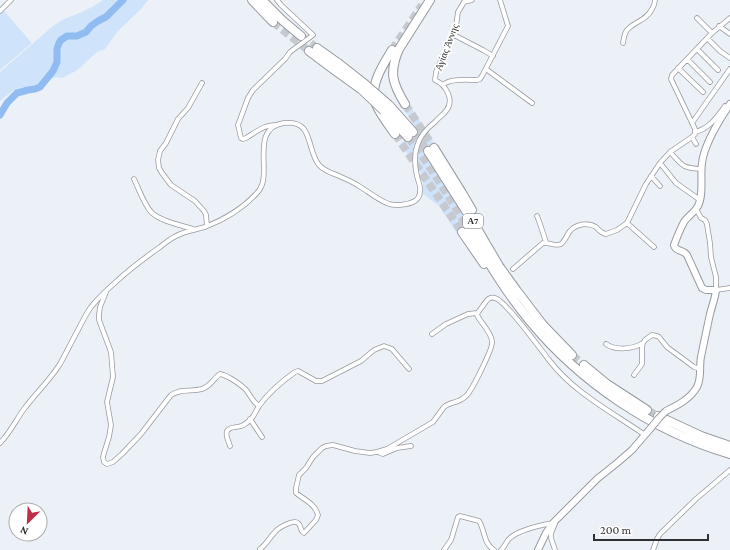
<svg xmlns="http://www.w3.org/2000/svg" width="730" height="550" viewBox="0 0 730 550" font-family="'Crimson Pro',serif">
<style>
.green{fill:#cfe3fb}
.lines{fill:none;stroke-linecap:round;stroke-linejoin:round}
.river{stroke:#90bcf2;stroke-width:7}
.highway-tunnel{stroke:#c6cad0;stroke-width:8;stroke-dasharray:8 4;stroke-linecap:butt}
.street-casing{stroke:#969aa0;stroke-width:5.5}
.secondary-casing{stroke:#969aa0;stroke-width:8}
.highway-casing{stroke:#969aa0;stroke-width:10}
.street{stroke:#fff;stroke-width:4}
.secondary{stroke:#fff;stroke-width:6}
.highway{stroke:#fff;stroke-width:8}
.secondary-bridge-casing{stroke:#969aa0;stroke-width:8;stroke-linecap:butt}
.highway-bridge-casing{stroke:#969aa0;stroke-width:10;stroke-linecap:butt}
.secondary-bridge{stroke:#fff;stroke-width:6}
.highway-bridge{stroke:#fff;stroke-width:8}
.labels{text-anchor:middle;stroke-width:3.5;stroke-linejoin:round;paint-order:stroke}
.shield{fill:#fff;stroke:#6d6e70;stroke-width:1}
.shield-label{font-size:9px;font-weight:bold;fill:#2f3033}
.street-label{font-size:10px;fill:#2f3033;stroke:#fff}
</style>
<rect width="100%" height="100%" fill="#ecf1f7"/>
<path class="green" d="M103,0H148L141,9L118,31L105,49L97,52L76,71L62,78L56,77L35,86L19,88L11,92L0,101V72L53,26L64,19L82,12L94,6Z
M4,11L32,43L0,70V15Z
M409,104L436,146L423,153L473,226L569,359L522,306L471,227L458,235L439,206L423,194V182L422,175L400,144L417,130L403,107Z"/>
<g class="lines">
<path class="river" d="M0,115L7,103L17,93L28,90L35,89L40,87L53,71L57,62V49L59,43L61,40L67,36H77L86,32L91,26L98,21L106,17L123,0"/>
<path class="highway-tunnel" d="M273,22L309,51
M301,36L317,48
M392,50L422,5
M405,104L434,148
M413,132L428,151
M395,134L462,232
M408,137C431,166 449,198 469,229
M572,355L584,365
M647,410L658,416"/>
<defs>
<path id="street" d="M0,11L11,0
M697,18L712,33
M719,26L730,34
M452,34L483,50L493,56
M707,38L720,51L730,58
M623,43C624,38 624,34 627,30C635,21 646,21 652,9C654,6 655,4 655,0
M697,49L718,70
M687,59L710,82
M678,68L703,92
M486,69L532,103
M202,83L188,108L178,119L166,143L160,151L158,160L159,168L162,173L171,185L195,201L204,211L206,215L207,226
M443,85C449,78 468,80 477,80L480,79L482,76L508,26L500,0
M692,123L730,69
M277,125C265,124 256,132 246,138L243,139L241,138L238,125L248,98L253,90L285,59L290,52L313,35L281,5L277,0
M695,132C709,129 717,117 725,106
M692,137L696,144
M670,152C683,166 682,168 701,169
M660,163L676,183L700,200
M651,176L660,186
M134,179C139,189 144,205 152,213C162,222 181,225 193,229
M696,209L700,216L701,218L705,220L707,224L708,231L710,243L711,257L716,277V290L730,288
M537,216L539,221L546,242
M627,223L654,247
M513,269L543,243C549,242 555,247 561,244C565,241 567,235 570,231C576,224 588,222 596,227C599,230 601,233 606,234L617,230L627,223L646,184L660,163L670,152L692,137L695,134V129L671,79L672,75L712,33L730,18
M106,292L100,307L99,315V320L111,352L113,377L107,402L111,425L109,437L104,453L103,457L104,462L107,464L113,462L122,454L141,434L171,395C181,388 191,392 202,389C210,387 214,378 220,374C227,375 242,385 247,391C251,397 253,402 259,406
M432,334L446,324L468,314L477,313
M606,344C616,351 633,349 643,343
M634,375L642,364V347L643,343L645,340L652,335L657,336L659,337L667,347L694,367L700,369
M250,419L262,437
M0,443C10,433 16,420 24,409C36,393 50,380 60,364C66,353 72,341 78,330C82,322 86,314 91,307C98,298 110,287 118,280C131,268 146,257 160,247C165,243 170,239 176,236C185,231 195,230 205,227C223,220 242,209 256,194C260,190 262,187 263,181C267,162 254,127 284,123C314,119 306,149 319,165C324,171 332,173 339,176C346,179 353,182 359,186C369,192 378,200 389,204C396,206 408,205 415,201C418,199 420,195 420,191C421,186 418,181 417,176C415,167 414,155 417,146C420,136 427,128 435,122C438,118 443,115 446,111C455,100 446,85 435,80L436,72L456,26L458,12L464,2L472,0
M230,446C229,442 225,436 227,431C230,426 236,428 241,426C245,425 248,422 251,419C255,415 256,410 259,406C269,392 281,382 295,372L298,371L300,372L316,381H322L361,361L374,350L384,346L392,349L409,369
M378,452L380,453L383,454L397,448L411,446
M555,524C548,539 551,536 555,550
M260,549C266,545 269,538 275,532C278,528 293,519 298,523C302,526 299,530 304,533L316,520L318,515C315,504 305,500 296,493V488L299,475L306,468L313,457L322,448L326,446L333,445L355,451L370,453L377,452L387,449L433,422L444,407C451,401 458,404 466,396C471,392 494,347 492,341C491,332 481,323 477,315C478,311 480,310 482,307C486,302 488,296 495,298C505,300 541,350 549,360C574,393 612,412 645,435
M444,550L451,540L458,517L460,516L479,521C485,530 483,543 494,550
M501,550C505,547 506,541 510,538C519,530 542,525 553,523
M653,550L657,539L660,534L696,499L730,470"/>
<path id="secondary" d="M666,411C678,405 690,399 697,387C702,377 699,367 701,357C704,342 707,328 710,314C712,306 715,299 716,290H706L702,288L687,255C683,249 675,252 674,245C677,237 680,229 684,222C688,216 695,212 698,206C704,194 700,176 702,163C704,145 720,119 730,104
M538,550L546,533L553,523L597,479L617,463L632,450L650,429"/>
<path id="highway" d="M252,0L273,22
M262,0L283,21L301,36
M317,48L338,63
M392,50C383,65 370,84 375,102C379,113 388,124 395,134
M309,51L333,69
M405,104C392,83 389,72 399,49L430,0
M389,105L413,132
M384,111L408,137
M434,148L462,193L472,210
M428,151L475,225L499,266L517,291L543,325L572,355
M469,229C487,260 505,291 529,320C580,382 652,431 730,454
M462,232L484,264
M584,365L607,384L647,410
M658,416L701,436L730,446"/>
</defs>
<use href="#street" class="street-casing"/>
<use href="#secondary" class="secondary-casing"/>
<use href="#highway" class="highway-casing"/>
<use href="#street" class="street"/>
<use href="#secondary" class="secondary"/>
<use href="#highway" class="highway"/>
<defs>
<path id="secondary-bridge" d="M650,429L659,418L666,411"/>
<path id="highway-bridge" d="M338,63L366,85L389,105
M333,69L362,90L384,111"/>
</defs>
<use href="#secondary-bridge" class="secondary-bridge-casing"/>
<use href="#highway-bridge" class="highway-bridge-casing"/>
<use href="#secondary-bridge" class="secondary-bridge"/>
<use href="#highway-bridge" class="highway-bridge"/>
</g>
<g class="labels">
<rect class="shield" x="463" y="214" width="20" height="14" rx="3"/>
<g class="shield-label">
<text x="473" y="224">Α7</text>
</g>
<g class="street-label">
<text transform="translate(446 47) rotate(-69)" y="4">Αγίας Άννης</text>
</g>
</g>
<g transform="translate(28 522) rotate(204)"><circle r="19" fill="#ffffff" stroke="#acacad"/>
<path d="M0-3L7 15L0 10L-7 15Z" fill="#be2e4b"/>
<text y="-6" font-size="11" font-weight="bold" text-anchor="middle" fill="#2f3033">N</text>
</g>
<path d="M594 534v6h114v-6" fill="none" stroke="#2f3033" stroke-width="2"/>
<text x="600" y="534" font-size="12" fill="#2f3033" stroke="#ffffff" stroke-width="3" paint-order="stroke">200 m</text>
</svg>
